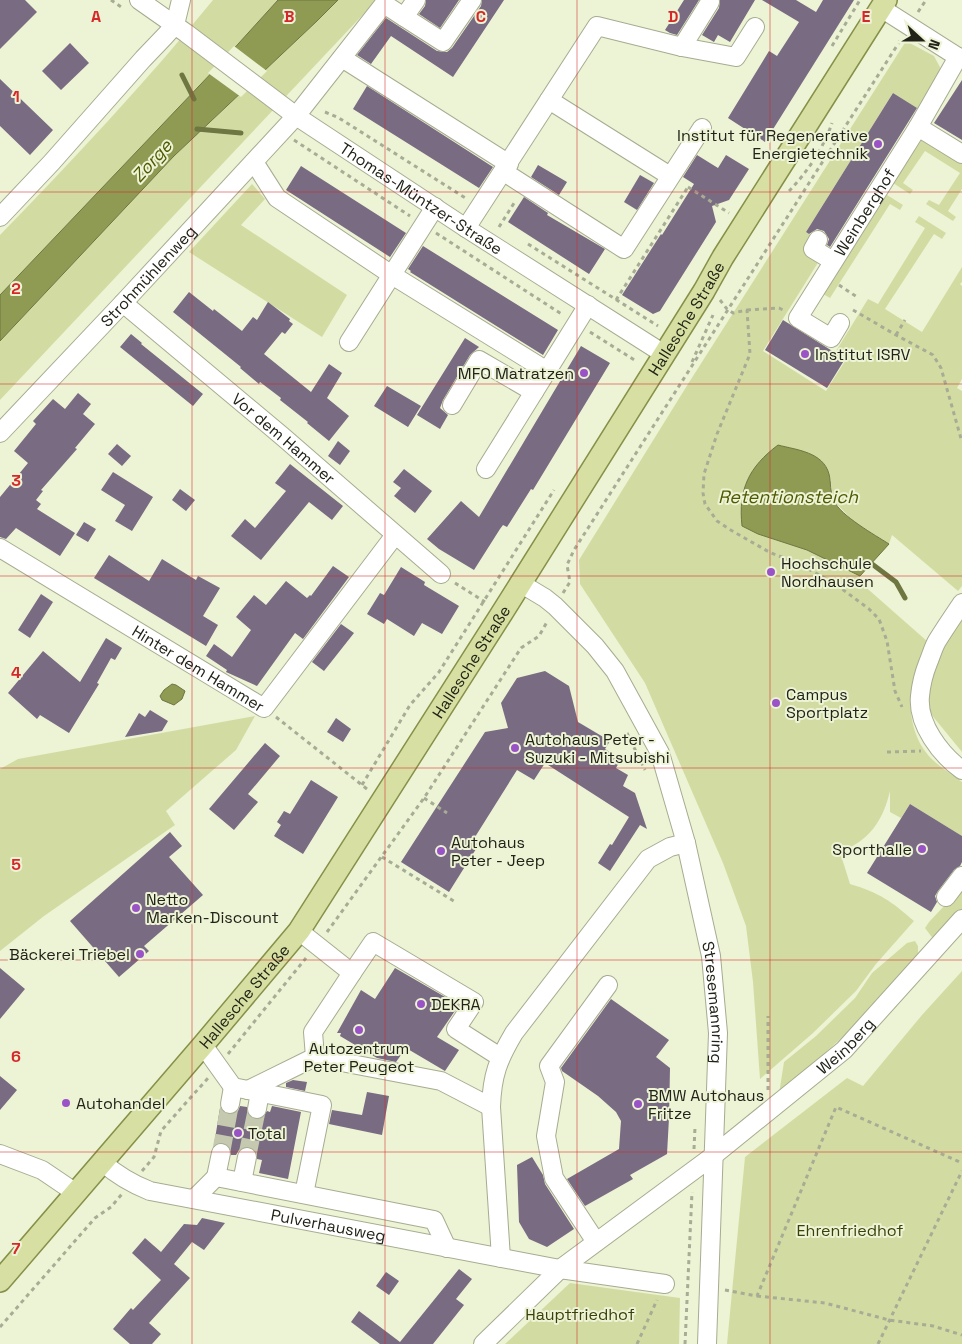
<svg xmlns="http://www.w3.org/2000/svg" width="962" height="1344" viewBox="0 0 962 1344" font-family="'Space Grotesk',sans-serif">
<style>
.green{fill:#d2dca2}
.water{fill:#8f9a53;stroke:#6e7641}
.pier{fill:#edf3d5}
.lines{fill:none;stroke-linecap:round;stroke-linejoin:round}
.stream{stroke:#6e7641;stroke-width:5}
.building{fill:#786b82}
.minor-tunnel{stroke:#c4c9af;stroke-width:18;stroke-dasharray:18 9;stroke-linecap:butt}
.minor-casing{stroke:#a6ac90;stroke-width:20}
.major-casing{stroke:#869049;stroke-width:24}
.path{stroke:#a7ac95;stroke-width:3;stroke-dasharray:4 4;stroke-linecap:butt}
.minor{stroke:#fff;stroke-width:18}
.major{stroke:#d7e0a2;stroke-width:21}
.grid{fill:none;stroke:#d62828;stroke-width:1;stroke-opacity:0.55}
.poi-dot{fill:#9a53c6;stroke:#edf3d5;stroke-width:2}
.labels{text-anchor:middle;stroke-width:4;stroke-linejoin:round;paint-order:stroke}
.poi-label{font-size:16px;fill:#212318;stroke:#edf3d5;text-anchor:start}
.street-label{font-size:16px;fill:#212318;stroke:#edf3d5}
.park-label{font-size:16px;fill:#3a4008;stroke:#edf3d5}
.water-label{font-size:18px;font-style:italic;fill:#505902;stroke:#edf3d5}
.grid-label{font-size:16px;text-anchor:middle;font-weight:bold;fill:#d62828;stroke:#edf3d5;stroke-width:4;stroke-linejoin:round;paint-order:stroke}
</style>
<rect width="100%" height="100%" fill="#edf3d5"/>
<path class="green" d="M213,0H278L219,65L0,295V235C74,159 146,82 213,0Z
M338,0H382L372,5L0,400V341L174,156L317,21Z
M906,41L934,56L942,71L918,109L893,93L806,232L814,237L804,252L819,261L763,351L826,391L847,358L836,351L868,299L878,304L925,228L915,222L919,216L946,233L942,239L934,234L885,309L922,332L962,267V282L960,284L962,286V379L957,388L962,391V586L958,591L892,535L889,544L853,521L834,501L829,472L758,534L807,550L860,576L861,583L928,642C925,649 921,656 918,663C905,695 908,738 934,761C942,769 953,775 962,782V836L910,804L901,818L890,812V791C883,821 869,841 840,852L850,884C880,893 891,901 914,921L876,964L856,991L813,1033L760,1079L753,982L746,926L723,863L645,683L580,584L579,560L688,384Z
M923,138L962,164V189L948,211L956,217L953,221L926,204L929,200L939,205L960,173L925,151L903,183L913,190L910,194L893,183Z
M252,184L265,199L241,225L347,295L322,337L189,252Z
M887,195L903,205L900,210L890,204L830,298L823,294Z
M962,618V752L926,708L929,680L938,656Z
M255,716L236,750L166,811L175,825L44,916L0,951V769L18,759Z
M962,887V911L934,940L925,928L929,922Z
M915,941L918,946V953L910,966L867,1010L856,1025L779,1094L784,1062L816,1036L855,998L872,973L907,943Z
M962,971V1344H727L745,1157L847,1078L863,1086L922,1015Z
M570,1283L680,1298L679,1344H505Z"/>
<path class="water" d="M278,0H338L317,21L174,156L0,341V295L219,65Z
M778,445C797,450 823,452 829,474C831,482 830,493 834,501C841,516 875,535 889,544L860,576L807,550L758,534L742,526C738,489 749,467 778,445Z
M172,684L176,685L185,691L182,699L174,705L162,700L160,696L164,690Z"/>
<path class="pier" d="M234,46L267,71L241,97L208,73Z"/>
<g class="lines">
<path class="stream" d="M182,75L194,99
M197,129L241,133
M872,564L896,582L905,598"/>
</g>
<path class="building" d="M0,0H25L37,12L0,49Z
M426,0H459L440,28L419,14L425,6Z
M482,0H504L453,77L391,36L371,64L357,55L386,18L437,51L447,52L452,48L481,6Z
M684,0H699L677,35L670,33L665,30Z
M720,0H755L730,42L718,35L714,42L702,35L719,8Z
M762,0H796L816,12L823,0H854L765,142L728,118L769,51L777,56L799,22Z
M70,43L89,63L61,90L42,71Z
M0,79L53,130L30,155L0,126Z
M962,80V140L934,123Z
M367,86L493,167L479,188L353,109Z
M893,93L917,108L830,247L827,245L829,239L824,231L817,229L809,234L806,232Z
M697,155L718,168L726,155L749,169L729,200L712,206L716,222L660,311L653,314L622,295L661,234L662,235L694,184L683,177Z
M538,165L567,182L559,195L531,177Z
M301,166L406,233L390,257L286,190Z
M640,175L654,183L637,210L624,202Z
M524,197L548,213L547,215L605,249L589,274L508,222Z
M423,246L558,330L543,355L410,272L411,271L408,269Z
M189,292L213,311L214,309L242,331L253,317L257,320L268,302L290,319L289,321L293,324L285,334L282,332L264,354L311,392L329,364L342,373L327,398L349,416L329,441L307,423L308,422L280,400L281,398L260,382L259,384L240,368L241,367L173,312Z
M783,320L845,359L827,388L765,350Z
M131,334L142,343L141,344L203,394L193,406L120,347Z
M465,338L479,347L470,355L443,400L440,408L448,415L440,429L417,415Z
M581,346L610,363L533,490L531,489L507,527L503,525L500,529L474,570L439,549L427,539L461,501L479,517Z
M387,386L421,406L408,427L374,406Z
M78,393L91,404L83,414L95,424L75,448L77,449L41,490L43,491L36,500L41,504L37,509L75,533L60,556L16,528L6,539L0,537V497L28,463L14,451L36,424L33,421L53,399L65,409Z
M338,441L350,451L340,465L328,456Z
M117,444L131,456L122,466L108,454Z
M290,464L343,506L332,520L309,502L261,560L231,536L245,519L255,528L286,491L275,483Z
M404,469L432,491L415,513L394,496L401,488L393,482Z
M113,472L153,497L132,531L115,521L125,505L101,490Z
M180,489L195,500L186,511L172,500Z
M84,522L96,529L88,542L76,535Z
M109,555L149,581L162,559L196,580L198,576L220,588L203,616L218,625L206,646L94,578Z
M333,566L349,577L303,639L295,633L257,686L226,672L227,670L206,656L214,644L232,657L251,630L236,617L254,595L266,605L286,581L307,598L310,595L311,596Z
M401,567L425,582L424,585L459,606L442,634L422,623L414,636L387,619L384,624L367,614L380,593L384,595Z
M41,594L53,602L30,638L18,630Z
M341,624L354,633L324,671L312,662Z
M106,638L122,648L115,660L111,658L97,683L99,684L69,733L40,715L37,719L8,693L43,651L80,682Z
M545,671L569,686L578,722L610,741L605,749L621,759L616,768L628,775L623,786L635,793L647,829L640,825L610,871L598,863L610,844L618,848L612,845L629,817L545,763L534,780L517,770L475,837L481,841L449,892L401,862L485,732L508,728L501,703L517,678Z
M150,710L168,721L162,731L125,737L139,713L145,717Z
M336,718L351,729L343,742L327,732Z
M265,743L280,756L248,794L258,802L234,830L209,809Z
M311,780L338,797L303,854L274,836L281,825L277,822L284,811L290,814Z
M910,804L962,836V862L960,866L954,870L938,891L935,896L937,902L931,912L867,873Z
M170,832L182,846L169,857L203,895L144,946L149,951L119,977L70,921Z
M0,968L25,989L0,1019Z
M395,968L459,1005L437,1037L459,1050L445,1071L406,1048L396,1062L377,1058L340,1036L341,1033H337L361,990L375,999Z
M611,999L669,1040L656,1057L670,1068L669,1118L667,1154L630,1175L633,1179L585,1206L567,1179L619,1149L621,1121L616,1112L598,1096L562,1071L561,1068Z
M0,1076L17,1090L0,1110Z
M293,1080L307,1082L305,1091L286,1087V1083Z
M367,1092L389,1096L382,1135L329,1124L332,1110L362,1115Z
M240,1106L247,1107V1112L250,1117L256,1119H261L267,1111L270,1112L272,1106L301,1112L288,1179L259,1173L262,1160L257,1159V1153L250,1147H243L239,1150L236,1155H231L228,1145L224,1143H218L214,1145L220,1108L228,1114H233L238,1111Z
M532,1157L543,1175L545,1184L574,1229L547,1247L529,1239L519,1222L517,1165Z
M202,1218L225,1223L204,1250L192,1242L174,1264L190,1278L149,1323L161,1334L152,1344H130L113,1329L131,1308L133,1310L161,1280L132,1253L145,1238L161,1252L184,1224L197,1225Z
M459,1269L472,1279L456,1299L464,1305L433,1344H380L351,1322L359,1311L400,1342Z
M386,1272L399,1281L389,1295L376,1286Z"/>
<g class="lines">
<path class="minor-tunnel" d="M221,1153L230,1104
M247,1157L257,1109"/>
<defs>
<g id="minor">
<path id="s1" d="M139,0L186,33L296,116L466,228L664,354"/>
<path d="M881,8L958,57L962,58"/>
<path d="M404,17L443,42L472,0"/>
<path d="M682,47L710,2"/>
<path d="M342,58L509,164"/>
<path d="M549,100L670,176"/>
<path d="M918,127L962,154"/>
<path d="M254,162L277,198L392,275L547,371L588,305"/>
<path d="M504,172L624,249L702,128"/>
<path d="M0,217L52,162L143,59L165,36L175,25L181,0"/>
<path d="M466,228L597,26L682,47L736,57L755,27"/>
<path d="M818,240L813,249L833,261"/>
<path id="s2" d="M123,303L282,436L441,574"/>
<path id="s3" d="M840,323L831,338L798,318L918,127L958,57"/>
<path d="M349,342L435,207"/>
<path d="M452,405L479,360L534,392"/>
<path id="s4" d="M0,433L123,303L296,116L384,4L404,17L416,0"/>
<path d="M486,469L547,371"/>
<path id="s5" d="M0,548L264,708L395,535"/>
<path id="s6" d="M520,583L545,598L555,606L595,646L615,671L660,753L686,843L711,956L718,1033L707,1344"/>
<path d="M962,603C954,615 945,628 937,641C933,648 931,656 928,663C924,673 921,685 920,696C917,724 941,755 962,770"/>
<path d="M946,897L962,876"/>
<path d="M299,931L352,973L373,942L474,1002L456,1029L500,1057"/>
<path d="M203,1045L233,1087L322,1105L304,1194"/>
<path d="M315,1057L313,1032L352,973"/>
<path d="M248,1090L315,1057L441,1081L491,1107"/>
<path d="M230,1104L233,1087"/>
<path d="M257,1109L260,1092"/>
<path d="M0,1154L42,1170L76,1193"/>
<path id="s7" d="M102,1162C117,1175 132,1184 150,1191L560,1269L665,1284"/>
<path d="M216,1177L221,1153"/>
<path d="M242,1182L247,1157"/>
<path d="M194,1199L216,1177L434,1220L447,1248"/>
<path d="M596,1242L554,1178L546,1136L555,1082L549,1066L608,985"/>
<path d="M501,1258L491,1107C492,1075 498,1060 514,1033L648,859L670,847L686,843"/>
<path id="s8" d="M483,1344L560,1269L713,1156L844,1050L962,919"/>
</g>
<g id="major">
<path id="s9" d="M0,1281L203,1045L299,931L502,613L704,291L723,257L886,0"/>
</g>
</defs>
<use href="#minor" class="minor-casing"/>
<use href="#major" class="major-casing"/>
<path class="path" d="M111,0L124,9
M918,12L926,0
M832,46L860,0
M325,112L339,118L467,199
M294,140L410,216
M688,187L729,213
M789,191C807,173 824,147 832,123
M499,227L516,200
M436,233L563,315
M528,244L658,326
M839,285L857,297
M616,300L688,187
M720,300L727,309L733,313L747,310L750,354L717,434L704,474L703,493L705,504L717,521L729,529L769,552L799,564L834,583L869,609L879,619L887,641L895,691L902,707
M747,310L779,308L783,310
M853,310L896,335L933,355L941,368L962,442
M590,332L636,361
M896,335L905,320
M692,362L713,315
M455,583L485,602
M563,593L570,582L567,565L574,550L900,41
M276,717L367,789
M627,733L645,770
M887,752L921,751
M362,785L410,705L439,672L554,490
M424,798L447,813
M382,857L457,903
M327,932L424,798L521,648L539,636L547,622
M228,1054L306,958
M768,1090V1016
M694,1149L695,1127
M142,1171L154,1157L161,1131L208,1078
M725,1290L757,1296L836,1107L962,1163
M757,1296L825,1303L889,1320L933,1326L962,1335
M0,1327L95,1218L111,1207L122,1194
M637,1344L657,1300
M685,1344L692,1192
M878,1344L962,1171"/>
<use href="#minor" class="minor"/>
<use href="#major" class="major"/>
</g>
<path class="grid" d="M192,0V1344M385,0V1344M577,0V1344M770,0V1344M0,192H962M0,384H962M0,576H962M0,768H962M0,960H962M0,1152H962"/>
<g class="poi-dot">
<circle cx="878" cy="144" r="5"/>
<circle cx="805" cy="354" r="5"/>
<circle cx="584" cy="373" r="5"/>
<circle cx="771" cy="572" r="5"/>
<circle cx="776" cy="703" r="5"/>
<circle cx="515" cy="748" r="5"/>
<circle cx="922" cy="849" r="5"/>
<circle cx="441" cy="851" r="5"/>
<circle cx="136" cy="908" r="5"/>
<circle cx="140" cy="954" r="5"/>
<circle cx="421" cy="1004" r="5"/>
<circle cx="359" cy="1030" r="5"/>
<circle cx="66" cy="1103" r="5"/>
<circle cx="638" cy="1104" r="5"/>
<circle cx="238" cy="1133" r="5"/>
</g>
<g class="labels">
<g class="poi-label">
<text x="868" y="141" text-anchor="end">Institut für Regenerative<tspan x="868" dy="18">Energietechnik</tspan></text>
<text x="815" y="360">Institut ISRV</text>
<text x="574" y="379" text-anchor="end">MFO Matratzen</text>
<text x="781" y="569">Hochschule<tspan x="781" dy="18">Nordhausen</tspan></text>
<text x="786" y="700">Campus<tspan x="786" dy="18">Sportplatz</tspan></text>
<text x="525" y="745">Autohaus Peter -<tspan x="525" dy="18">Suzuki - Mitsubishi</tspan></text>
<text x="451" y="848">Autohaus<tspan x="451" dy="18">Peter - Jeep</tspan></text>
<text x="912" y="855" text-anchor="end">Sporthalle</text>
<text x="146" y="905">Netto<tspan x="146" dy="18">Marken-Discount</tspan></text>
<text x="130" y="960" text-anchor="end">Bäckerei Triebel</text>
<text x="431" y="1010">DEKRA</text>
<text x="359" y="1054" text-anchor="middle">Autozentrum<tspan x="359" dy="18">Peter Peugeot</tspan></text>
<text x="648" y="1101">BMW Autohaus<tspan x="648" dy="18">Fritze</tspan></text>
<text x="76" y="1109">Autohandel</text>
<text x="248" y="1139">Total</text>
</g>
<g class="street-label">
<text dy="6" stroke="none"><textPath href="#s1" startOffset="345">Thomas-Müntzer-Straße</textPath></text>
<text dy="6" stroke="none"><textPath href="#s3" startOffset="181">Weinberghof</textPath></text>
<text dy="6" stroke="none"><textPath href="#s4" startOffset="216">Strohmühlenweg</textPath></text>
<text dy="6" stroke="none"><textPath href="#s9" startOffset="1185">Hallesche Straße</textPath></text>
<text dy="6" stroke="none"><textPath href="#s2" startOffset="210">Vor dem Hammer</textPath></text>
<text dy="6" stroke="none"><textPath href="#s9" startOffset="780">Hallesche Straße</textPath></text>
<text dy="6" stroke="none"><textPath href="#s5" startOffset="232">Hinter dem Hammer</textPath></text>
<text dy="6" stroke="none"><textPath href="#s9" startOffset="375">Hallesche Straße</textPath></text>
<text dy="6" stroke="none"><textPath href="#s6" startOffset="480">Stresemannring</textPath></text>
<text dy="6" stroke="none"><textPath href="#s8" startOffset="470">Weinberg</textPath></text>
<text dy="6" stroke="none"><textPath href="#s7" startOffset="238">Pulverhausweg</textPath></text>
</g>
<g class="park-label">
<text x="850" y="1236">Ehrenfriedhof</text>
<text x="580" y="1320">Hauptfriedhof</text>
</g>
<g class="water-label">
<text transform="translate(152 161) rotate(-48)" y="6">Zorge</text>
<text x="788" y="503">Retentionsteich</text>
</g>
</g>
<g class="grid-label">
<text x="96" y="22">A</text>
<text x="289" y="22">B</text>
<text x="481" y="22">C</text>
<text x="673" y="22">D</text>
<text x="866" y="22">E</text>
<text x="16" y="102">1</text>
<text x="16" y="294">2</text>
<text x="16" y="486">3</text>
<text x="16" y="678">4</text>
<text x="16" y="870">5</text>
<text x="16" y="1062">6</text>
<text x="16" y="1254">7</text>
</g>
<g transform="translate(922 40) rotate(111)" stroke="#edf3d5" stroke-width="4" paint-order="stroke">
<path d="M0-4L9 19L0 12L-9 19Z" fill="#212318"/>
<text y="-8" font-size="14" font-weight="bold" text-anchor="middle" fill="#212318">N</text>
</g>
</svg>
